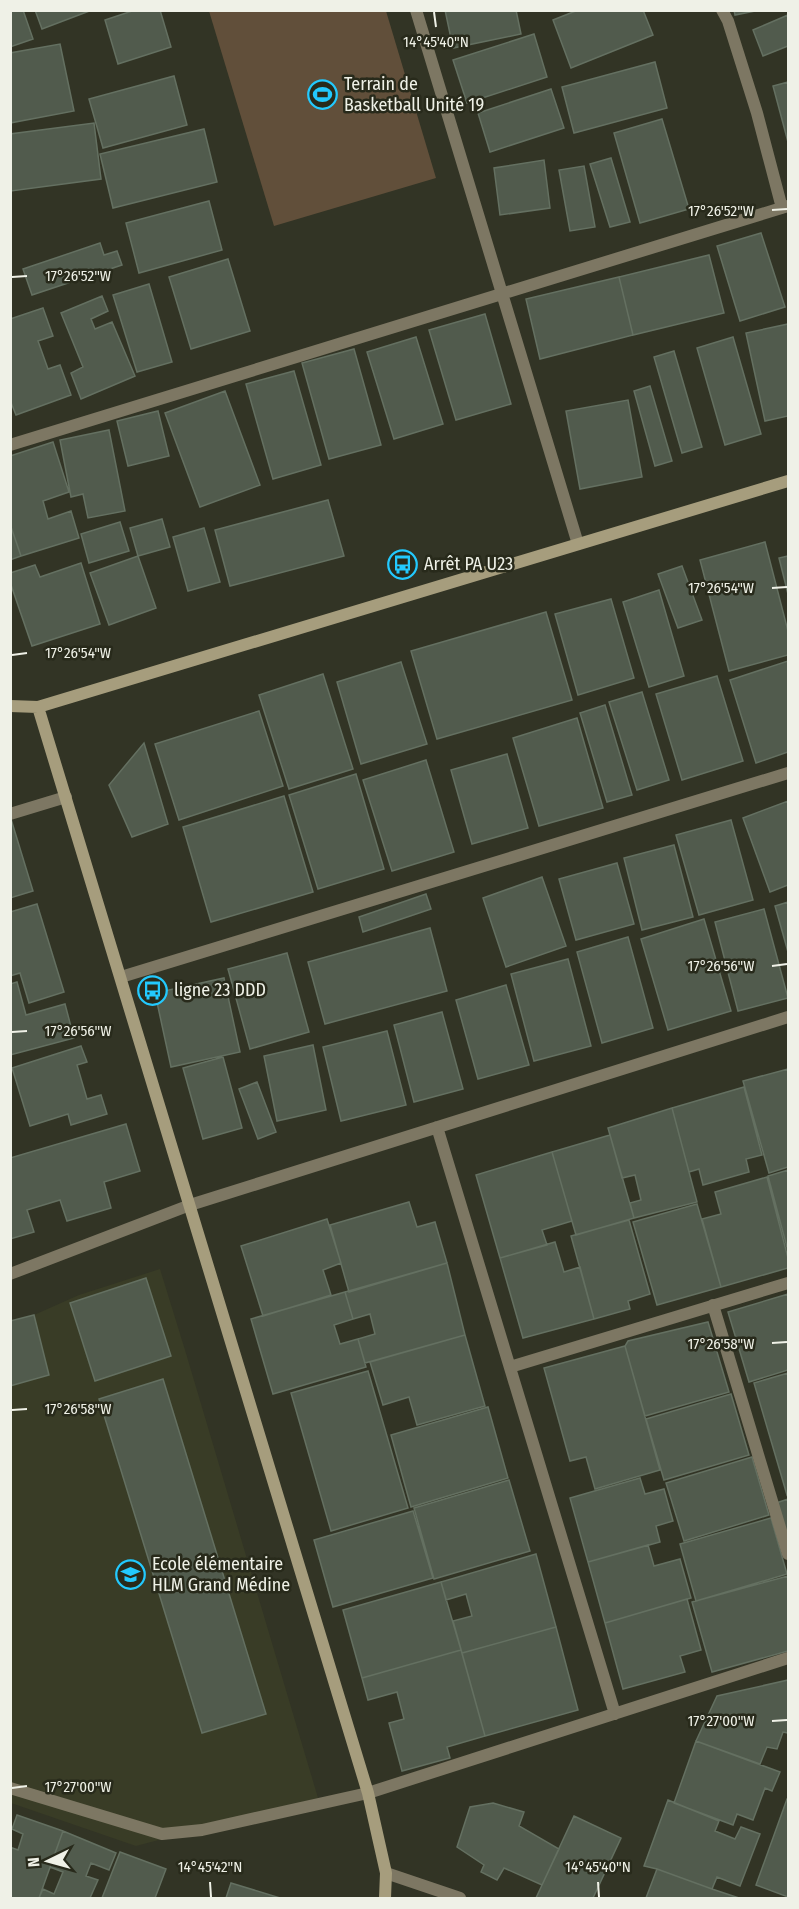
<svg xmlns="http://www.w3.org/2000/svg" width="799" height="1909" viewBox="0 0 799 1909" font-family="'Fira Sans Condensed',sans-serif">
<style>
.built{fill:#393c26}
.green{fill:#614f3a}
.building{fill:#515b4d;stroke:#647061;stroke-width:1.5}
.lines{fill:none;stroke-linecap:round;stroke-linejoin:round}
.street{stroke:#7d7763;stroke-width:12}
.secondary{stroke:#a69d7d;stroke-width:12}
.ticks{fill:none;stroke:#eff1e7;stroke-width:2}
.labels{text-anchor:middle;stroke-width:5;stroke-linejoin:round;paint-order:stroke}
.poi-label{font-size:18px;fill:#eff1e7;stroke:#282a1b;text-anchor:start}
.ticks-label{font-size:15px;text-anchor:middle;fill:#eff1e7;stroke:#282a1b;stroke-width:5;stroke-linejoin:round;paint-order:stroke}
</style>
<rect width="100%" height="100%" fill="#323425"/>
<path class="built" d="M160,1269L185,1350L318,1798L136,1846L11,1803V1321L34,1315L79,1295Z"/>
<path class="green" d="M209,11H386L436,178L274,226Z"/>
<path class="building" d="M10,10H23L33,39L10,47Z
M35,10H92L42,29Z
M135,10H160L171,47L118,64L105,20Z
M445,10H516L521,34L453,48Z
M578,10H643L653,35L571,68L553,20Z
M734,10H760L735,15Z
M788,15V46L763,56L753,30Z
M534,34L547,77L467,103L453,60Z
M60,44L74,111L10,123V53Z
M655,62L667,108L574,133L562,87Z
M174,76L187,125L103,148L89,99Z
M788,82V142L773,86Z
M551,89L564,128L490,152L478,113Z
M662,119L689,209L640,223L614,133Z
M94,123L101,179L11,191L10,134Z
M204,129L217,182L113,208L100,154Z
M611,158L630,222L610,227L590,164Z
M544,160L550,208L500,215L494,168Z
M584,166L595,227L570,231L559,170Z
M209,201L222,250L139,273L126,223Z
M761,233L785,307L740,321L717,246Z
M100,243L104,255L117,251L122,265L32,295L23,269Z
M709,255L724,313L633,335L619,277Z
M228,259L250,331L191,349L169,277Z
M619,277L633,335L540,359L526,299Z
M149,284L172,362L137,372L113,295Z
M102,296L108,311L91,319L95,329L112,322L135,376L81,399L71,373L83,367L61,313Z
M43,308L53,336L38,341L48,369L60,365L71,395L16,415L10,400V319Z
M485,314L511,404L456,420L429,330Z
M788,324V416L765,421L746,333Z
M416,337L443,424L394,439L367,352Z
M733,337L761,434L725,445L697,348Z
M354,349L381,445L329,459L302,363Z
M674,351L702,447L682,453L654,357Z
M294,371L321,465L273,479L246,384Z
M650,386L672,461L655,466L634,391Z
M225,391L260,485L200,507L165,413Z
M628,400L642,477L580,489L566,411Z
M158,411L169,456L128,466L117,421Z
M109,430L125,511L88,518L83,494L71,497L60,440Z
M53,442L69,492L43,501L48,519L71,511L79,538L21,556L10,524V456Z
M328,500L344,556L230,586L215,530Z
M162,519L170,547L138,556L130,528Z
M120,522L129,551L89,563L81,534Z
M10,524L21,556L10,560Z
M204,528L220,582L188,591L173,537Z
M765,542L788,631V655L729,671L700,560Z
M138,556L156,608L109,625L90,573Z
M788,556V594L779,558Z
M81,563L100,624L32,646L10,582V573L35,565L40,577Z
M682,566L702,620L678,628L658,574Z
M659,590L684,676L649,687L623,602Z
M611,599L634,678L578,695L555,614Z
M546,612L572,700L437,739L411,651Z
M788,661V752L756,763L730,680Z
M401,662L427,744L361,764L337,682Z
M323,674L353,769L289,789L259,695Z
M717,676L743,761L682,780L656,694Z
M642,692L669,780L637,790L609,702Z
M605,705L632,795L607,802L580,713Z
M259,711L283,786L179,820L155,744Z
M577,718L603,808L539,826L513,738Z
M144,743L168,824L132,837L109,785Z
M507,754L528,828L472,844L451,770Z
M426,760L454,852L392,871L363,780Z
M356,774L384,869L318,889L289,795Z
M284,796L313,892L211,922L183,827Z
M788,801V885L770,892L743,818Z
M11,819L33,891L10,898V819Z
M731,820L753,900L699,915L676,835Z
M674,845L693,917L642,930L624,858Z
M617,863L634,924L576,940L559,879Z
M542,877L566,946L506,967L483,898Z
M426,894L431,909L363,932L359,917Z
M788,902V952L775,906Z
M37,904L64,992L29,1003L20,973L10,976V912Z
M764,909L788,998L738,1011L715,922Z
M704,919L731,1011L668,1030L641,939Z
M430,928L447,991L325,1024L308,962Z
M628,937L653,1028L602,1043L577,952Z
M287,953L309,1032L250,1049L228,969Z
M568,959L591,1046L534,1061L511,974Z
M224,978L240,1052L171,1067L155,993Z
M17,982L26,1015L65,1004L74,1038L10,1055V984Z
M506,985L529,1065L478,1079L456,1000Z
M442,1012L463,1089L414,1102L394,1025Z
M387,1031L406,1105L341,1121L323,1047Z
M313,1045L326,1110L277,1121L264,1056Z
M81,1046L87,1062L77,1065L87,1099L101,1095L107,1114L71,1125L68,1114L30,1126L12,1068Z
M223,1057L242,1128L203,1139L183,1068Z
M788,1069V1167L769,1173L743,1081Z
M257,1082L276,1132L258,1139L239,1089Z
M744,1087L762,1155L746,1159L749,1172L703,1185L699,1169L689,1172L672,1108Z
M672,1108L697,1202L634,1218L630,1203L641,1200L635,1175L622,1178L608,1128Z
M126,1124L140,1171L104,1182L111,1208L67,1221L60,1200L27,1210L34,1232L10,1239V1158Z
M610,1135L634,1218L576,1235L552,1152Z
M552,1152L572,1221L542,1230L547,1245L500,1258L476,1175Z
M788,1170V1251L768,1176Z
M767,1177L788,1258V1268L721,1287L702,1219L721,1214L715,1192Z
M409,1202L417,1227L435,1222L447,1263L349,1292L330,1225Z
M697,1204L721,1287L657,1305L633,1222Z
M327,1219L341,1263L323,1270L331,1295L263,1316L241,1246Z
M629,1220L650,1294L628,1301L630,1309L594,1319L571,1236Z
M555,1242L564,1272L580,1267L594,1319L523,1338L500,1258Z
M447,1263L465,1335L365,1363L358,1339L375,1334L370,1314L353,1319L345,1292Z
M146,1278L171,1356L95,1381L70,1303Z
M345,1292L353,1319L334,1325L340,1344L358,1339L366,1367L273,1394L251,1319Z
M788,1294V1370L749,1382L728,1312Z
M34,1315L49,1375L10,1386V1321Z
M708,1322L729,1392L645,1416L625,1346L628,1341Z
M465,1335L485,1406L417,1425L409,1397L383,1405L370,1362Z
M625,1346L660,1470L595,1489L586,1457L570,1461L544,1368Z
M368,1371L408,1508L331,1531L291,1393Z
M788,1373V1494L787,1495L754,1383Z
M163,1379L266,1714L202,1733L99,1399Z
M731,1394L749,1455L664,1480L646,1419Z
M488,1407L508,1478L411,1507L391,1435Z
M752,1457L769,1515L684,1541L666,1483Z
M640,1478L645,1494L664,1489L673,1521L656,1526L660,1542L588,1562L570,1498Z
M509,1480L530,1551L434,1579L414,1508Z
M788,1499V1544L776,1503Z
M413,1511L433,1578L333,1607L314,1540Z
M771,1518L787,1574L696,1601L680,1544Z
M648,1545L654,1566L680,1559L691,1598L605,1623L588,1562Z
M536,1554L556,1627L462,1653L453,1621L472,1616L466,1594L446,1600L441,1582Z
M788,1576V1651L712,1672L692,1602Z
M441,1582L461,1650L362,1678L343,1610Z
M687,1599L701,1650L680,1656L685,1672L623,1689L605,1623Z
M556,1627L578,1710L485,1736L462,1653Z
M461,1650L485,1736L447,1747L450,1758L402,1771L389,1723L404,1719L397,1692L368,1700L362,1678Z
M788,1680V1733L783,1732L777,1749L767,1747L760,1764L696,1741L717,1696Z
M696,1741L780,1772L772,1791L765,1788L753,1820L737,1814L733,1825L674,1803Z
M787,1799H788V1897L756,1885Z
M668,1800L719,1821L715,1831L735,1839L741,1827L760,1834L740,1886L717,1877L712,1889L657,1869L644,1866Z
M493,1803L524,1812L519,1826L559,1849L542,1885L504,1868L497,1880L481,1872L484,1865L457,1847L470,1807Z
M17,1815L63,1831L39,1898H10V1847L18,1850L23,1834L12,1829Z
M574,1816L621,1838L593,1898H536Z
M63,1831L116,1853L109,1870L91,1863L86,1876L98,1880L90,1898H39L43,1889L54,1894L63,1872L50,1867Z
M120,1852L166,1869L155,1898H102Z
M657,1869L712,1889L739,1898H646Z
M231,1883L280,1898H226Z"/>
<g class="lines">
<path class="street" d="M416,10L578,544
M722,10L728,21L757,113L782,208
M10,445L788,206
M10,814L66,797
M121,977L788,773
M437,1127L615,1714
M10,1274L190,1205L788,1017
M713,1305L788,1554
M510,1367L788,1283
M10,1788L162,1834L202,1830L368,1793L788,1658
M386,1873L460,1898"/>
<path class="secondary" d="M10,706L38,707L788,481
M38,707L368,1793L386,1873L385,1898"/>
</g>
<path class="ticks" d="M434,12L436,27M772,210L787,209M12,277L27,276M772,588L787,587M12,655L27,653M772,966L787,964M12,1032L27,1031M772,1343L787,1342M12,1410L27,1409M772,1721L787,1720M12,1788L27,1786M210,1882L211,1897M598,1882L599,1897"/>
<defs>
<symbol id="stadium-ring" viewBox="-11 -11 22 22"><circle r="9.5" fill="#282a1b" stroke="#23c9fe" stroke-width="1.5"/><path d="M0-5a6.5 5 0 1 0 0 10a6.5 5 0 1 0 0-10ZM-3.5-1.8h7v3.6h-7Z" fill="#23c9fe"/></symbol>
<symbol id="bus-ring" viewBox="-11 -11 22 22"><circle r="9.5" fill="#282a1b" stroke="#23c9fe" stroke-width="1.5"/><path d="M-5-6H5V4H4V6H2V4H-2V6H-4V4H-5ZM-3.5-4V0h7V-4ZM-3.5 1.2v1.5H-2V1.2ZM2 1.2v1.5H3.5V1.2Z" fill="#23c9fe"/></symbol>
<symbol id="school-ring" viewBox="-11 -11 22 22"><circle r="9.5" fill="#282a1b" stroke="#23c9fe" stroke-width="1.5"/><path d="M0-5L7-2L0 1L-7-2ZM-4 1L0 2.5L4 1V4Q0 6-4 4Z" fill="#23c9fe"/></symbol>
</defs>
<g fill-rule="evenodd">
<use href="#stadium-ring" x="306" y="78" width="33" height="33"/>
<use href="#bus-ring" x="386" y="548" width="33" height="33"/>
<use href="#bus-ring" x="136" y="974" width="33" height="33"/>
<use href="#school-ring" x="114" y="1558" width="33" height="33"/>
</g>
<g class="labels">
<g class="poi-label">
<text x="344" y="90">Terrain de<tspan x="344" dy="21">Basketball Unité 19</tspan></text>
<text x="424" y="570">Arrêt PA U23</text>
<text x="174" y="996">ligne 23 DDD</text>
<text x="152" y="1570">Ecole élémentaire<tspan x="152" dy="21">HLM Grand Médine</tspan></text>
</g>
</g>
<g class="ticks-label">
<text x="436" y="47">14°45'40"N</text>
<text x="721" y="216">17°26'52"W</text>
<text x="78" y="281">17°26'52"W</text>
<text x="721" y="593">17°26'54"W</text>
<text x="78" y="658">17°26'54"W</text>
<text x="721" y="971">17°26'56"W</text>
<text x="78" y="1036">17°26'56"W</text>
<text x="721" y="1349">17°26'58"W</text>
<text x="78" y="1414">17°26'58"W</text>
<text x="721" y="1726">17°27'00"W</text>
<text x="78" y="1792">17°27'00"W</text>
<text x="210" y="1872">14°45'42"N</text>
<text x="598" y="1872">14°45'40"N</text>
</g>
<rect width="799" height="1909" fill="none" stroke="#eff1e7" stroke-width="24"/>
<g transform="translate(48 1861) rotate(265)" stroke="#282a1b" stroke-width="4.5" paint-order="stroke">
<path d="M0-4.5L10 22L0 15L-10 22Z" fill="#eff1e7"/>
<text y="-9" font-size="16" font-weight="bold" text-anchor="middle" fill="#eff1e7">N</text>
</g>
</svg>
